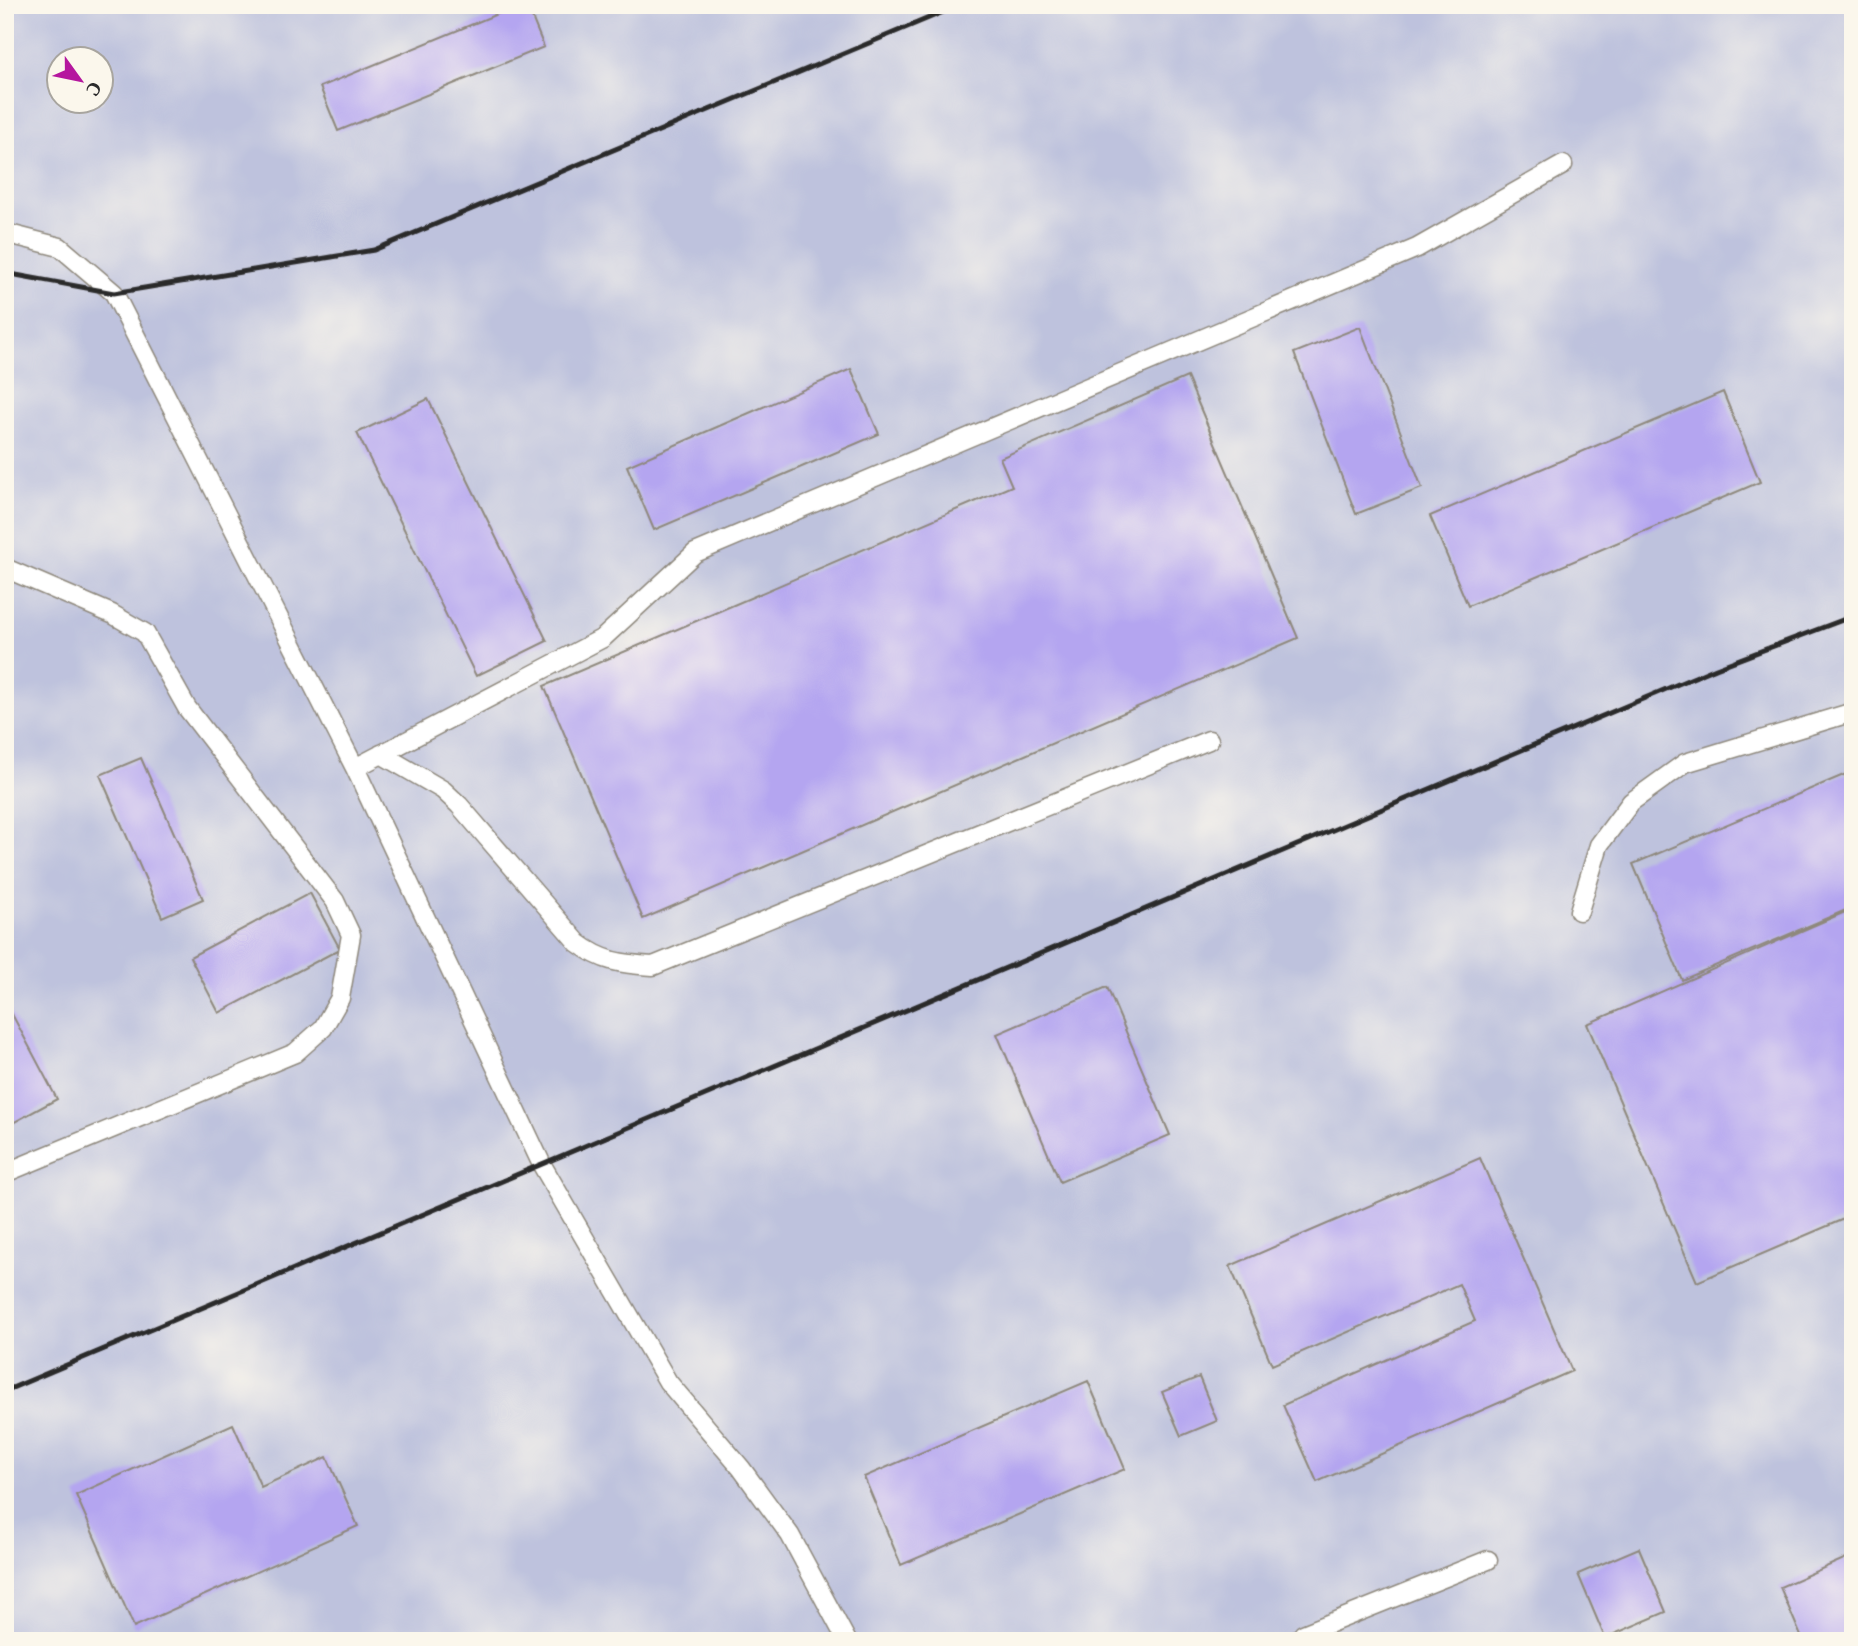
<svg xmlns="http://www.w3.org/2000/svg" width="1858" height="1646" viewBox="0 0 1858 1646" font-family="Vollkorn,serif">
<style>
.industrial{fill:#bec2dd;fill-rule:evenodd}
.building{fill:#b4a5f0}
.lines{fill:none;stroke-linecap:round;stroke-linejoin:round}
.lane-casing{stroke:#8e887c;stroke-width:21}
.lane{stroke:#fff;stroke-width:18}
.rail{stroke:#2b2b2b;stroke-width:5}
</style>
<rect width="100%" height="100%" fill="#fbf7ec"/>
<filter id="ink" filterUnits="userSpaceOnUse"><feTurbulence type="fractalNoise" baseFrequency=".0143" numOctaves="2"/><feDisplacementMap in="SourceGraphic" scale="14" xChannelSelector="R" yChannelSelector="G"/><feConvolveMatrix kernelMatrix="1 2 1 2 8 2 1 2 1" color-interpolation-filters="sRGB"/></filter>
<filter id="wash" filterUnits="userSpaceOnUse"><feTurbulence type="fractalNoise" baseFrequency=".00686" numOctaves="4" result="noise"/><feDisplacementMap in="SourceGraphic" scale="28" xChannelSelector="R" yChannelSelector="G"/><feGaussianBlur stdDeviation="1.57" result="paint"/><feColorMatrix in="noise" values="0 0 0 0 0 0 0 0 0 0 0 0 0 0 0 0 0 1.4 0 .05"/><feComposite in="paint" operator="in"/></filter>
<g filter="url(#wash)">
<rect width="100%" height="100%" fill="#f2e6cc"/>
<path class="industrial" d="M5,5H1853V1641H5ZM60,60H102V102H60Z"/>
<g id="blocks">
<path class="building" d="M519,5H527L544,47L338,131L320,87Z
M1360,327L1422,488L1356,514L1294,353Z
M851,369L879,434L654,530L627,466Z
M1187,377L1298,638L643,919L544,686L1012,486L1000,458Z
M1723,392L1760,482L1468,606L1430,516Z
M428,399L547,641L476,676L357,433Z
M141,758L203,899L162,917L100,775Z
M1853,771V907L1682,980L1633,864Z
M310,893L340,949L219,1013L190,957Z
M1845,912L1853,929V1215L1697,1282L1587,1024Z
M1107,987L1170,1135L1060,1182L997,1034Z
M5,1001L57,1099L11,1124L5,1113Z
M1480,1158L1572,1371L1317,1482L1283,1405L1475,1321L1459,1284L1272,1365L1230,1266Z
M1199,1377L1217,1421L1181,1436L1162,1392Z
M1088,1381L1125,1469L901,1565L864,1477Z
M233,1424L261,1487L327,1457L358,1526L134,1627L76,1495Z
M1639,1548L1666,1612L1605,1638L1578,1574Z
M1853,1555V1631L1829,1641H1803L1780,1587Z"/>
</g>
</g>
<g filter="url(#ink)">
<use href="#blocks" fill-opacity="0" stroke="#8e887c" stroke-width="2"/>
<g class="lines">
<defs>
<path id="lane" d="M5,233L60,247L114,293L355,768L542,1165L668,1382L741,1468L790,1535L847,1641
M5,568L112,614L145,633L187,708L335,901L351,935L340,998L323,1028L295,1053L5,1173
M381,754L443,790L459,805L578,943C603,962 622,964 653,966L1209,740
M355,768L603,638L695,553L1417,248L1563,165
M1579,911L1599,845L1631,802L1685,763L1853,712
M1300,1641L1303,1634L1488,1560"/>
</defs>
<use href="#lane" class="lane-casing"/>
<use href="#lane" class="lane"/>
<path class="rail" d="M5,273L114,293L374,250L960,5
M5,1391L1716,668L1853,616"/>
</g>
</g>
<rect width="1858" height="1646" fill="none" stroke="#fbf7ec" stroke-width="28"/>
<g transform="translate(80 80) rotate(123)"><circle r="33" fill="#fbf7ec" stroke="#a8a59f" stroke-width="2"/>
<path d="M0-5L12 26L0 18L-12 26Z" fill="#b5179e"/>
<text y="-10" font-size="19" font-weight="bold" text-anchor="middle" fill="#2b2b2b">С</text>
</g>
</svg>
